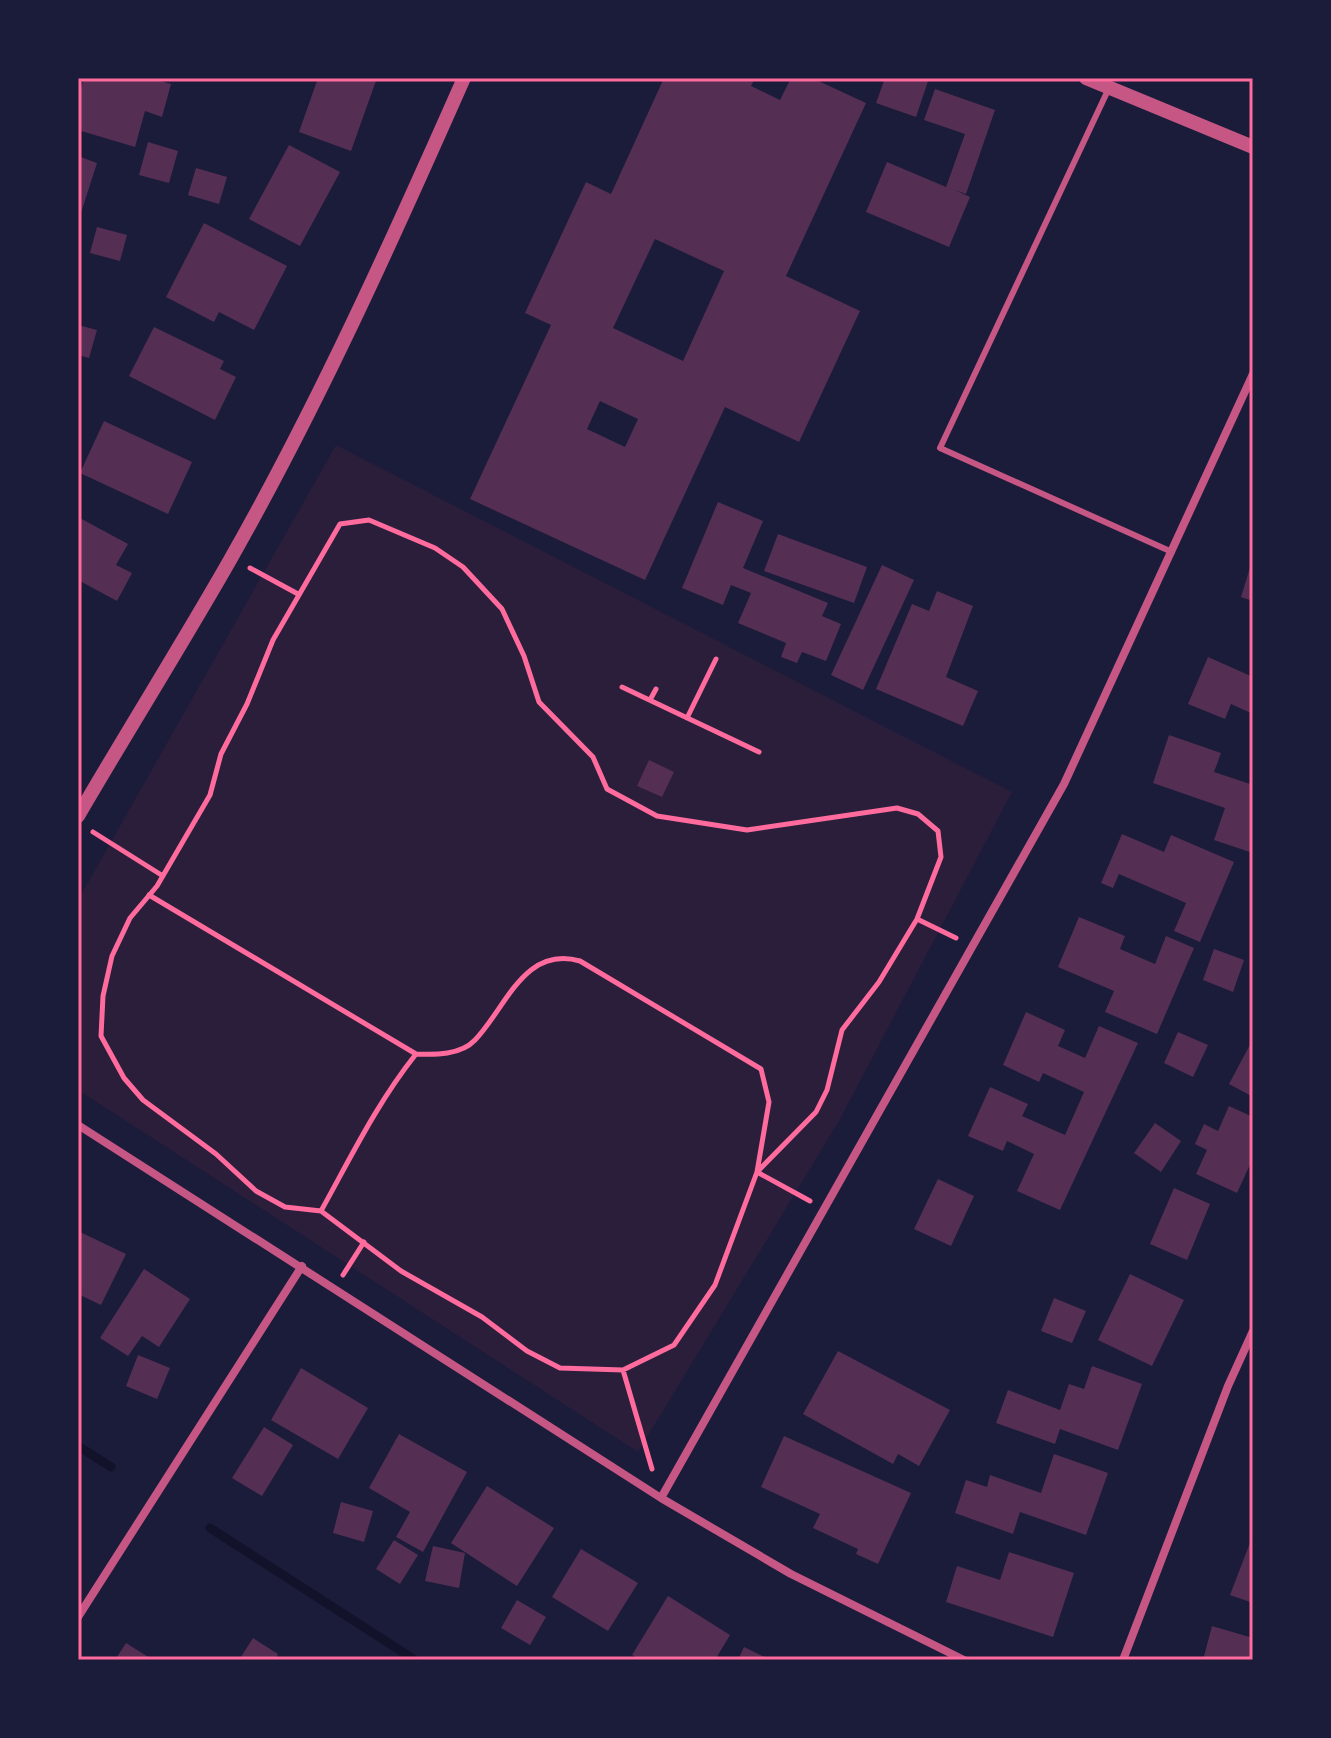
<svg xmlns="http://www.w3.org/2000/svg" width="1331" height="1738" viewBox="0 0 1331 1738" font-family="'Alegreya Sans',sans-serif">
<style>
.green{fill:#2a1e3b}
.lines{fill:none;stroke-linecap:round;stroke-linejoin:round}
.stream{stroke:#12122b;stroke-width:9}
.building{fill:#542f53;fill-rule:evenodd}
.path{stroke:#ff6b9d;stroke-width:5}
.service{stroke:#c65784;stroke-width:6}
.minor{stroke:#c65784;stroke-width:8}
.tertiary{stroke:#c65784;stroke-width:14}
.neatline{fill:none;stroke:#ff6b9d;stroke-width:3}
</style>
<rect width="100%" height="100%" fill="#1b1b3a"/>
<path class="green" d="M336,445L1012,792L839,1121L638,1452L78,1090V900Z"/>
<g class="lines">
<path class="stream" d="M78,1446L111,1467
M210,1528L415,1660"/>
</g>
<path class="building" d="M84,78H150L171,84L162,117L145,111L135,147L78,130V98Z
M318,78H377L351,151L299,132Z
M664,78H755L751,86L780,100L791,78H812L866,103L786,276L860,311L799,442L725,407L645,580L470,499L551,325L525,313L586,182L611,194ZM655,239L724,271L683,361L613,328ZM600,401L638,419L625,447L587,429Z
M885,78H929L916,117L876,103Z
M935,89L995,110L966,194L955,190L970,197L949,247L866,212L887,162L946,187L965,134L924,120Z
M148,142L178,151L169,183L139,175Z
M289,145L340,172L300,246L249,219Z
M78,156L97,163L79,219H78Z
M196,168L227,177L219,204L188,195Z
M204,223L287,266L254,330L219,312L214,322L166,297Z
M97,227L127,235L120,261L90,253Z
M78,325L97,330L89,358L78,355Z
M154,327L224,361L220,369L236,377L215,420L129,376Z
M104,421L192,462L168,514L80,473Z
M718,502L763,521L743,568L828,603L822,616L841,624L826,661L802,652L797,663L781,657L786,643L738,623L751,593L731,585L723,605L682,588Z
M78,517L128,544L116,565L132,573L117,601L78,580Z
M778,534L867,567L854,603L764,571Z
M1252,561H1253V601L1241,597Z
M882,565L914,580L863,690L831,675Z
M937,591L973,606L946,677L978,691L963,726L876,689L912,604L929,611Z
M1208,657L1253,677V714L1231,704L1225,719L1188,704Z
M1169,735L1221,753L1214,772L1253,785V853L1214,840L1225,808L1153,783Z
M649,760L674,772L662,797L637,786Z
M1122,834L1164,852L1171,835L1234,862L1200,942L1174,931L1186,903L1119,874L1113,888L1101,883Z
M1079,917L1125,936L1120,949L1155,964L1166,936L1194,948L1157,1034L1105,1012L1114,991L1058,967Z
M1214,949L1244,960L1233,992L1203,980Z
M1026,1012L1065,1030L1058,1046L1085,1058L1099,1026L1138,1043L1060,1210L1017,1191L1034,1154L1007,1141L1003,1151L968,1136L990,1087L1028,1104L1022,1116L1065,1135L1084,1092L1043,1073L1039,1082L1003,1065Z
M1178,1032L1208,1045L1193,1077L1164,1063Z
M1253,1039V1097L1229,1084Z
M1229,1106L1253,1117V1158L1237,1193L1196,1174L1207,1150L1195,1144L1204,1124L1218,1131Z
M1155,1123L1181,1141L1161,1172L1134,1153Z
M938,1179L974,1196L951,1246L914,1229Z
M1174,1188L1210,1204L1187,1260L1150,1244Z
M78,1231L126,1254L101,1305L78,1294Z
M144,1269L190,1299L159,1347L142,1336L128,1356L100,1338Z
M1130,1274L1184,1300L1152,1366L1098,1340Z
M1054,1298L1086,1311L1072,1343L1041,1331Z
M838,1351L950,1410L919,1466L898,1454L893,1464L803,1414Z
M138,1355L170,1368L157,1399L126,1386Z
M1092,1366L1142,1384L1118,1450L1060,1429L1055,1444L996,1423L1008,1390L1060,1410L1069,1384L1084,1389Z
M301,1368L368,1408L338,1459L271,1420Z
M264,1427L293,1445L262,1496L232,1478Z
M399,1434L467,1472L423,1552L396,1537L410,1512L369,1488Z
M784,1436L911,1493L878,1564L856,1554L858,1549L813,1528L820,1514L761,1487Z
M1054,1454L1108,1473L1086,1535L1020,1512L1013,1534L955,1513L966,1480L987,1487L990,1475L1041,1493Z
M487,1486L554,1528L517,1586L451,1543Z
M341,1502L373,1511L364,1542L333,1533Z
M1253,1535V1603L1230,1595Z
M394,1540L418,1555L400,1584L376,1569Z
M433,1546L465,1553L459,1588L425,1581Z
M581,1549L638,1583L608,1631L552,1597Z
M1009,1552L1074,1573L1053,1637L946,1602L957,1566L1000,1580Z
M668,1596L730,1635L715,1660H641L632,1655Z
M517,1600L546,1617L530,1645L501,1628Z
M1212,1626L1253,1638V1660H1203Z
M253,1638L278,1654L275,1660H239Z
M126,1643L153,1660H115Z
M744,1647L771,1660H738Z"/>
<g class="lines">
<path class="path" d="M369,520L435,548L463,567L502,609L524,656L539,702L593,757L607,789L657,816L747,830L897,808L918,814L938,831L941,857L917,919L879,982L842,1030L827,1090L816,1112L757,1172L715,1285L674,1345L623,1370L560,1368L527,1351L482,1317L401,1271L321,1211L285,1207L256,1191L216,1154L143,1100L124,1078L101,1036L103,996L112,956L130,918L157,886L210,795L221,754L247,704L273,640L340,524Z
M250,568L298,594
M622,687L759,752
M650,700L656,689
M687,718L716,659
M93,832L163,876
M149,895L416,1054C435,1055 461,1055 475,1040C506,1008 524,945 580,961L761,1069L769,1102L757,1172L810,1201
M917,919L956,938
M321,1211C351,1157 377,1103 416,1054
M343,1275L364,1242
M623,1370L652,1469"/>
<path class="service" d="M1109,88L940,448L1172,552"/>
<path class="minor" d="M78,1125L661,1498L791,1574L964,1660
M661,1498L1064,784L1253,374
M78,1617L302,1266
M1123,1660L1228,1386L1253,1331"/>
<path class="tertiary" d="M1086,78L1253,147
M78,816C128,730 181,646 230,560C318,405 392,241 464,78"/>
</g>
<rect width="1331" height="1738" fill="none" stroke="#1b1b3a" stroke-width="160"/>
<rect x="80" y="80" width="1171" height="1578" class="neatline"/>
</svg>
